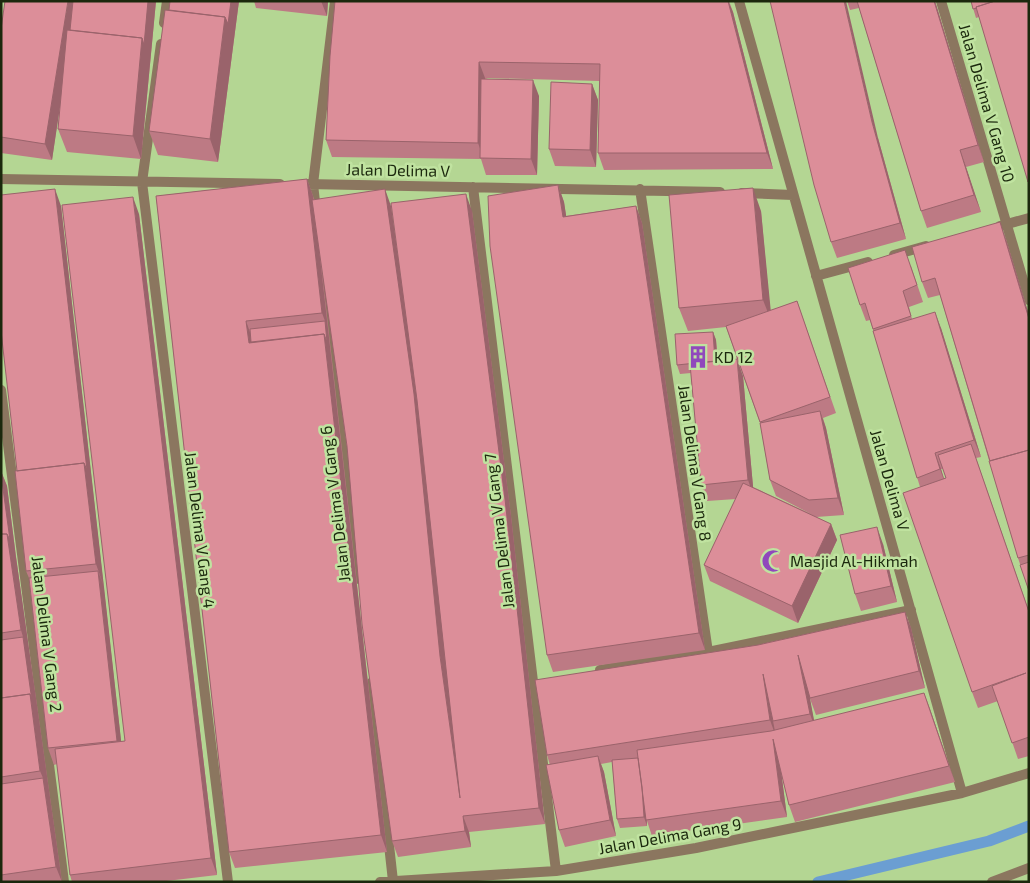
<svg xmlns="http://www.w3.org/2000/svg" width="1030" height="883" viewBox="0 0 1030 883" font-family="'Exo 2',sans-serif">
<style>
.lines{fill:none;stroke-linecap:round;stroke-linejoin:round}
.stream{stroke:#6b9ed2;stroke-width:11}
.minor{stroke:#8b765f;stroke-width:10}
.wall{fill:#bd7a84;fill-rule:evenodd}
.shaded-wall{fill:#9a636b}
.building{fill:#dc8e99;stroke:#9a636b}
.labels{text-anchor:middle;stroke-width:5;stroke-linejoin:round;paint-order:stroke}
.street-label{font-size:16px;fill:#1b280d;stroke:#c0e3a0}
.poi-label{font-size:16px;fill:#1b280d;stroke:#c0e3a0;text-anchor:start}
</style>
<rect width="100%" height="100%" fill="#b4d693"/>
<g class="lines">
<path class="stream" d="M818,882L989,841L1029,826"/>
<path class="minor" d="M739,1L962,793
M941,1L1029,300
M164,23L167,1
M161,44L142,182L228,882
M1,179L280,184
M307,184L720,192
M473,187L556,871
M640,189L708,652
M742,193L793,195
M316,211L313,184L335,1
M1000,226L1029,218
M894,255L926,246
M816,276L868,262
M324,280L359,579
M1,390L64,882
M600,670L708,652L911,610
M371,683L393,881
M380,882L556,871L696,848L962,793L1029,773
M992,882L1029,868"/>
</g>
<path class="wall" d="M156,1L141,159L67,152L58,129L61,97L52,160L1,153V29Z
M239,1L218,162L158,155L149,131L169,10Z
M254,1H328L327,16L256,8Z
M335,1H729L733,12L773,169L604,170L598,153L600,81L485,78L539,96L537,175H486L481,159L332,157L326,140Z
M847,1H935L984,162L966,167L981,212L927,228L921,211L859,8L850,10Z
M971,1H1029V183L979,17L976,18Z
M592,84L598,100L596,167L555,166L549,149Z
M878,138L906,239L837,258L831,242Z
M307,179L313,196L314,199L391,206L401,280L472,211L511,516L545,824L469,832L471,847L398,857L392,841L347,446L320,253L387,852L235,868L229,852L156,196Z
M558,185L564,202L566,216L636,206L642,223L705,650L553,672L547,655Z
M61,206L121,741H125L139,214L217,875L158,882H72L70,875L57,764L54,765L48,748L29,578L26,571Z
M761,211L770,311L797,301L836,413L823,418L826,428L844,515L816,517L831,524L837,540L798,623L710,581L704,565L736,499L707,501L701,485L691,373L680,374L677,365L713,332L716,340L718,361L743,376L753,487L811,514L776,496L770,480L760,423L726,327L688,331L679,308Z
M1006,239L1029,315V591L1018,558L940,295L928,298L922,282Z
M911,266L923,302L909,307L912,319L941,328L981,457L976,458L1029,611V756L1018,759L998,701L978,708L972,692L920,487L870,320L866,321L860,305ZM941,469H943L946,478H944Z
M1,471L7,486L16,557L62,882H1Z
M883,544L897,602L861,611L855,594Z
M905,612L911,628L925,688L816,715L809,696L814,721L924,693L955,782L795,822L789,805L781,772L787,817L652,836L647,821V826L620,828L617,819L612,762L601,764L604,772L616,836L565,847L559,830L550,765L547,755L758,645Z"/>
<path class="shaded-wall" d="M68,1H76L52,160L45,144Z
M148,1H156L141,159L133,136L142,38Z
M231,1H239L218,162L210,139L225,17Z
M321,1H328L327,16Z
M728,1L733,12L773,169L767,153Z
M844,1H846L878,138L906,239L900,223L872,122Z
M934,1H935L984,162L978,145Z
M479,62L485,78L484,159L478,143Z
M533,80L539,96L537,175L531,159Z
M592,84L598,100L596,167L590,150Z
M960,150L966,167L981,212L974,195Z
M307,179L313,196L387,852L381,835L324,334L325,321L322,313Z
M558,185L564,202L569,234L563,217Z
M753,188L761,211L772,323L763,300Z
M55,189L61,206L104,587L96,564L84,463Z
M385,189L391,206L420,411L460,798L440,656Z
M466,194L472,211L511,516L545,824L539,808Z
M133,197L139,214L217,875L211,858Z
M636,206L642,223L705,650L699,633Z
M1000,222L1006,239L1029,315V319Z
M935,312L941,328L981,457L974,440Z
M246,321L252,338L254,350L249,343Z
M713,332L716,340L718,371L715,363Z
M737,359L743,376L754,497L748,480Z
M820,411L826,428L844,515L838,498Z
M935,453L941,469L946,486L940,469Z
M1,471L7,486L16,557L62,882L56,867L43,778L40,771L30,694L23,637L21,630L7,534Z
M831,524L837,540L798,623L792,606Z
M877,527L883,544L897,602L891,586Z
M98,571L104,587L123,758L117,741Z
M905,612L911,628L925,688L919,671Z
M798,655L805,671L816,731L810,714Z
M763,674L773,721L774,726L776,737L770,720Z
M924,693L930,709L955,782L949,766Z
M773,739L779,755L787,817L781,801Z
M598,756L604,772L616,836L610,820Z
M639,758L643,766L647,826L644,817Z
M463,816L469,832L471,847L465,831Z"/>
<path class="building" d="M5,1H68L45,144L1,137V29Z
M73,1H148L144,45L142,38L70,30Z
M170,1H231L228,24L225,17L169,10Z
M335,1H728L767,153H598L600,64L479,62L478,143L326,140L330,56Z
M770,1H844L872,122L900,223L831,242L814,185Z
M857,1H934L978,145L960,150L974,195L921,211Z
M971,1H995L976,7L977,8L973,9Z
M995,1H1029L1028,182L976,7Z
M165,10L225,17L210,139L149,131Z
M67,30L142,38L133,136L58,129Z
M481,79L533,80L531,159L480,158Z
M551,82L592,84L590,150L549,149Z
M307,179L322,313L246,321L249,343L324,334L381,835L229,852L156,196Z
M558,185L563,217L636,206L699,633L547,655L490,246L488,196Z
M753,188L763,300L679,308L669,195Z
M55,189L87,470L84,463L17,471L1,331V195Z
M385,189L414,394L440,656L460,798L417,400L391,203L466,194L505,499L539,808L463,816L465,831L392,841L362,624L347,446L312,200Z
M133,197L211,858L70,875L55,749L125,741L62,205Z
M1000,222L1029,319V450L990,461L935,278L922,282L912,247Z
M905,250L917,285L903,291L911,316L873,329L865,303L860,305L848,268Z
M797,301L830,397L760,422L726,326Z
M935,312L974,440L935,453L940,469L917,478L873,331Z
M325,321L327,342L324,334L251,342L250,329Z
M713,332L715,361L677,365L675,334Z
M737,359L748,480L701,485L690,364Z
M820,411L838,498L809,500L770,480L760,423Z
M971,444L1029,612V737L1012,743L992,686L1026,673L972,692L903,493L946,478L938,455Z
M1029,450V555L1018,558L989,461Z
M84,463L96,564L26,571L15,471Z
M1,474L10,540L7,534H1Z
M743,483L831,524L792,606L704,565Z
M877,527L891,586L855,594L840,535Z
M1,534H7L21,630L1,633Z
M1029,562V591L1020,565Z
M98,571L117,741L48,748L29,578Z
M905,612L919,671L810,698L798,655L810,714L773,721L763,674L770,720L547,755L535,680L758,645Z
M23,637L32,701L30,694L1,698V640Z
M924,693L949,766L789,805L773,739L781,801L646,820L637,750L771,731Z
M30,694L40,771L1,777V698Z
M598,756L610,820L559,830L546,765Z
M638,758L642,787L644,817L617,819L612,760Z
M43,778L56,867L1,875V784Z"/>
<defs>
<symbol id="building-bare" viewBox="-9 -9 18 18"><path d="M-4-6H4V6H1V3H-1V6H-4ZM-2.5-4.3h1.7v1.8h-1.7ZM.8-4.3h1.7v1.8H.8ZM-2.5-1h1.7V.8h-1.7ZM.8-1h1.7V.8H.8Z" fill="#9048bc" stroke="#c0e3a0" stroke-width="2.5" paint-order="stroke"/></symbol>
<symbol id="mosque-bare" viewBox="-9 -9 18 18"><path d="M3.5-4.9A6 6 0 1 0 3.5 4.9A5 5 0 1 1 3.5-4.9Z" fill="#9048bc" stroke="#c0e3a0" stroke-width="2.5" paint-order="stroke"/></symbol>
</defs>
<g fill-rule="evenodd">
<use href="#building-bare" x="682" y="341" width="32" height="32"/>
<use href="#mosque-bare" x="757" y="545" width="32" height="32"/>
</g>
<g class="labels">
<g class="street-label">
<text transform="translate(987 103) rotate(74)" y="6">Jalan Delima V Gang 10</text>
<text transform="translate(398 170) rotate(1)" y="6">Jalan Delima V</text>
<text transform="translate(695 463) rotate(82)" y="6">Jalan Delima V Gang 8</text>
<text transform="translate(890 480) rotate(74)" y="6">Jalan Delima V</text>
<text transform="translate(335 504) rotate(-97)" y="6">Jalan Delima V Gang 6</text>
<text transform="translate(200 530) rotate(83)" y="6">Jalan Delima V Gang 4</text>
<text transform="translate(499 531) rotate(-97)" y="6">Jalan Delima V Gang 7</text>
<text transform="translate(47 634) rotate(83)" y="6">Jalan Delima V Gang 2</text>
<text transform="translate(670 836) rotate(-10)" y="6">Jalan Delima Gang 9</text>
</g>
<g class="poi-label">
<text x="714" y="363">KD 12</text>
<text x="790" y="567">Masjid Al-Hikmah</text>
</g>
</g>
<rect width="1030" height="883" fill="none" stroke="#1b280d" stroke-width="5"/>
</svg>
